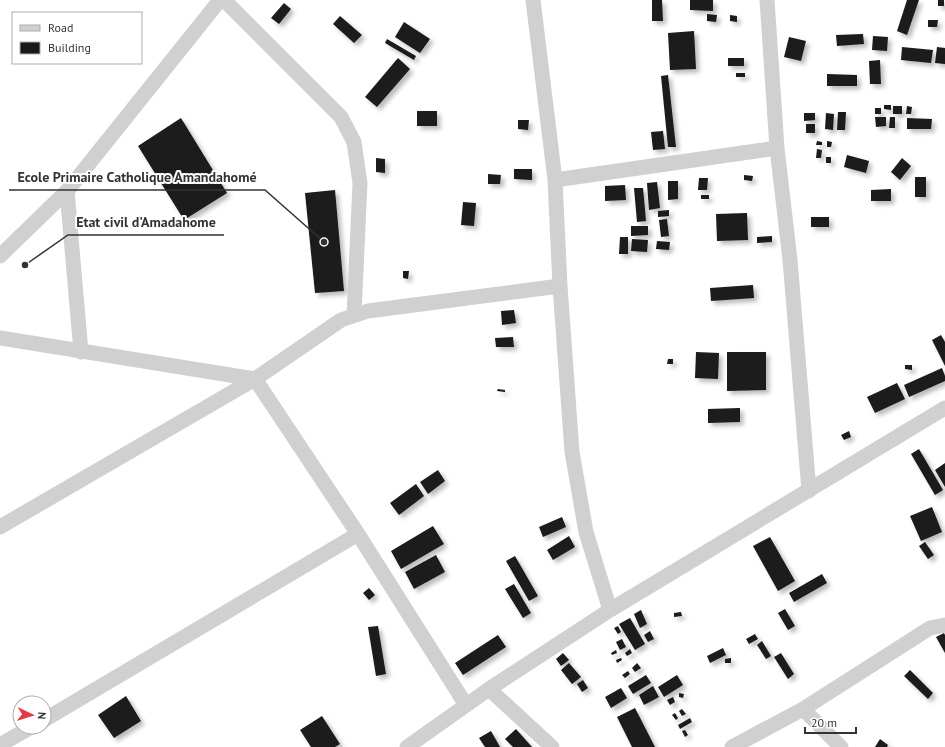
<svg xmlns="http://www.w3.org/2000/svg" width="945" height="747" viewBox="0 0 945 747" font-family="'PT Sans',sans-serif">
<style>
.building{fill:#1a1a1a;filter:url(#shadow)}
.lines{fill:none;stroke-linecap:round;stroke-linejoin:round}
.minor{stroke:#d0d0d0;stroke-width:15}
.leader{fill:none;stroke:#333;stroke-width:1.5}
.callout-dot{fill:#333;stroke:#fff;stroke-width:1.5}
.callout-label{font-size:14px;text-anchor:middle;font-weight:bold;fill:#333;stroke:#fff;stroke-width:4;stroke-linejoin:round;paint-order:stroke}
</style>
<defs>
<filter id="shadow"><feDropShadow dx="3.5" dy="3.5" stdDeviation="2" flood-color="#0004"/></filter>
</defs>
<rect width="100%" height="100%" fill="#fff"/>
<path class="building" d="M652,0H662L663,21H652Z
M690,0H713V11L690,10Z
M907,0H919L907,35L897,31Z
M938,0H944V6H938Z
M284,3L291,9L279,24L271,18Z
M707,14L717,15L716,22L707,21Z
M730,15L737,16V22L730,21Z
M340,16L362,35L354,43L333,24Z
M928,20H938L937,27H928Z
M404,22L430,39L420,53L395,37Z
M694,31L696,69L670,70L668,33Z
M863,34L864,44L837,46L836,35Z
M873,36L888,37L887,51L872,50Z
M789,37L806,41L801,61L784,57Z
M387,39L416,56L414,60L385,43Z
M902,47L933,50L931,63L901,60Z
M937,47L945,48V64L935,63Z
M398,58L410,69L377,107L365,97Z
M728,58H744V66H728Z
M880,60L881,84H870L869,61Z
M736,73H745V77H736Z
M827,74L857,75V86H827Z
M668,75L676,147H668L661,76Z
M884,105H891V110L884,109Z
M893,106H902V114H893Z
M907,106L912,107L911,114H906Z
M875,108H881V114H875Z
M417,111H437V126H417Z
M838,112H846L845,130H837Z
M804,113H815V120L804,121Z
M826,113L834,114L833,130L825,129Z
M875,117H886V126L876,127Z
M890,117H895V128H889Z
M181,118L227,193L184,220L138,146Z
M907,118L932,119L931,129H907Z
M518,120H529L528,130L518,129Z
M806,124H815V133H806Z
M663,131L665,149L653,150L651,132Z
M817,141L822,142V145H816Z
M827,141L832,142L831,147H827Z
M817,149L822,150L821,158H816Z
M847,155L869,161L866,173L844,167Z
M826,157H831V163H826Z
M376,158L385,159V173L376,172Z
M902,158L911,166L900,180L891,172Z
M514,169H532V180L514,179Z
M488,174L501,175L500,184H488Z
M744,175L753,176L752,181L744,180Z
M915,177H926V197H915Z
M699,178H708L707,190H698Z
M668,181H678V199L668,200Z
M657,182L660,208L649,210L647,183Z
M625,185L626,200L605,201V186Z
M634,188H643L646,221L637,222Z
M891,189V201H871V190Z
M335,190L344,291L315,293L305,193Z
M701,195H709V199H701Z
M463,202L476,203L474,226L461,225Z
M669,210V216L658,217V211Z
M747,213L748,240L717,241L716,214Z
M811,217H829V227H811Z
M667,219L669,236L661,237L659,220Z
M631,226H648V235L631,236Z
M772,236V242L757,243V237Z
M620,237H628V254H619Z
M632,239L648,240L647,252L631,251Z
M657,241L670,242L669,250L656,249Z
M403,271H409L408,279L403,278Z
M753,285L754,298L711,301L710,288Z
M514,310L516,323L502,325L501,311Z
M941,335L945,342V366L932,340Z
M513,337L514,347H496L495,338Z
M696,352L719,353L718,379L695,378Z
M727,352H766V390L727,391Z
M668,359H673V364H667Z
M905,365H912V370L905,369Z
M942,368L945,376V381L909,397L904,385Z
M897,383L905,399L875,413L867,397Z
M498,389L505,390V392L497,391Z
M740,408V422L708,423V409Z
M849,431L851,437L844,440L841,435Z
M919,449L943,490L935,495L911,454Z
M945,463V487L935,470Z
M438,470L445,481L428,494L420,482Z
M416,484L424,496L399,515L390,503Z
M932,507L942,532L921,541L910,516Z
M562,517L566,527L543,537L539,527Z
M433,526L444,544L401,569L391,551Z
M569,536L575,547L553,560L547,550Z
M770,537L795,581L778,591L753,546Z
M925,542L934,555L928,559L919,546Z
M436,555L445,572L414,589L405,572Z
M515,556L538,596L529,601L506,561Z
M822,574L827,583L794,602L789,593Z
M514,584L531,613L523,618L505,589Z
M369,588L375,595L369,600L363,593Z
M785,609L795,626L788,630L778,613Z
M641,610L647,624L640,628L634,614Z
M681,612L682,616L674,617V613Z
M630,618L645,644L635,650L619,624Z
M378,626L386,674L376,676L368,627Z
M618,626L621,632L618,634L614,628Z
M650,631L654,639L648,642L644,635Z
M944,633L945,635V653L936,637Z
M755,634L758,639L749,644L746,639Z
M498,635L506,647L463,675L455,663Z
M622,639L626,647L620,650L616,642Z
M762,641L771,656L766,659L757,645Z
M723,648L726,655L710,663L707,656Z
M630,649L632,653L627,656L625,653Z
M616,650L617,653L612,655L611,653Z
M563,653L569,660L561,666L556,659Z
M781,653L794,674L788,679L774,657Z
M621,658L622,660L617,663L616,660Z
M731,658V663H725V659Z
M569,663L581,677L572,684L561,670Z
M637,663L641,668L635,672L632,668Z
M910,670L933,693L928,699L904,676Z
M628,671L630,674L625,678L622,675Z
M646,675L651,683L633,694L628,686Z
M677,675L683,685L664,697L658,687Z
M583,680L588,688L582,692L577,684Z
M653,686L659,697L644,705L639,695Z
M621,688L627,698L611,708L605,697Z
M679,693L684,694L683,698L679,697Z
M126,696L141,721L114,738L98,715Z
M673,697L675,702L670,705L667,700Z
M635,708L655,747H632L617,717Z
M682,709L686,714L682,716L679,711Z
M675,713L678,718L676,720L672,715Z
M322,716L340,744L335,747H311L300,730Z
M690,718L692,722L680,729L678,725Z
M516,729L532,747H513L505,739Z
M685,730L688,735L685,737L682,731Z
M491,731L500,747H485L479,738Z
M880,739L888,745L887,747H875Z"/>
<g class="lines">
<path class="minor" d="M224,0L341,117L354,142L360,183L354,315
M533,0L555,180L560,286L572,452L586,532L610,610
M767,0L777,148L790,260L809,491
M555,180L777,148
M67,191L81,352
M0,256L67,191L220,0
M0,338L255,379L358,534L466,705
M0,527L255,379L341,320L368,311L560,286
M489,689L552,747
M803,709L841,747
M44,720L358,534
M0,745L31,727
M407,747L489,689L610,610L945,408
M732,747L803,709L930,628L945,625"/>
</g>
<path class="leader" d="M324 242L265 190H9M25 265L68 235H224"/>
<g class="callout-dot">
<circle cx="324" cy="242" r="4"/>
<circle cx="25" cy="265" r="4"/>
</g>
<g class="callout-label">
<text x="137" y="182">Ecole Primaire Catholique Amandahomé</text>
<text x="146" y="227">Etat civil d'Amadahome</text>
</g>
<rect x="12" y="12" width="130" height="52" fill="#ffffff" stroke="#adadad"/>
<rect x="20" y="25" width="20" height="6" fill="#d0d0d0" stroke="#adadad"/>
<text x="48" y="32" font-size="12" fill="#333333">Road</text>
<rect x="20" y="42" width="20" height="12" fill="#1a1a1a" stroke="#adadad"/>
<text x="48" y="52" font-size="12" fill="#333333">Building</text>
<g transform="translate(32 715) rotate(94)"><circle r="19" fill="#ffffff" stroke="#adadad"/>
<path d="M0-3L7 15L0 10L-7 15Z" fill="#e63946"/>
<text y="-6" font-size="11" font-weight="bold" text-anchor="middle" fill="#333333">N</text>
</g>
<path d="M805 727v6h51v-6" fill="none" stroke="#333333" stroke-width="2"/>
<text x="811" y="727" font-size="12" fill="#333333" stroke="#ffffff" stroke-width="3" paint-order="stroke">20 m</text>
</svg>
